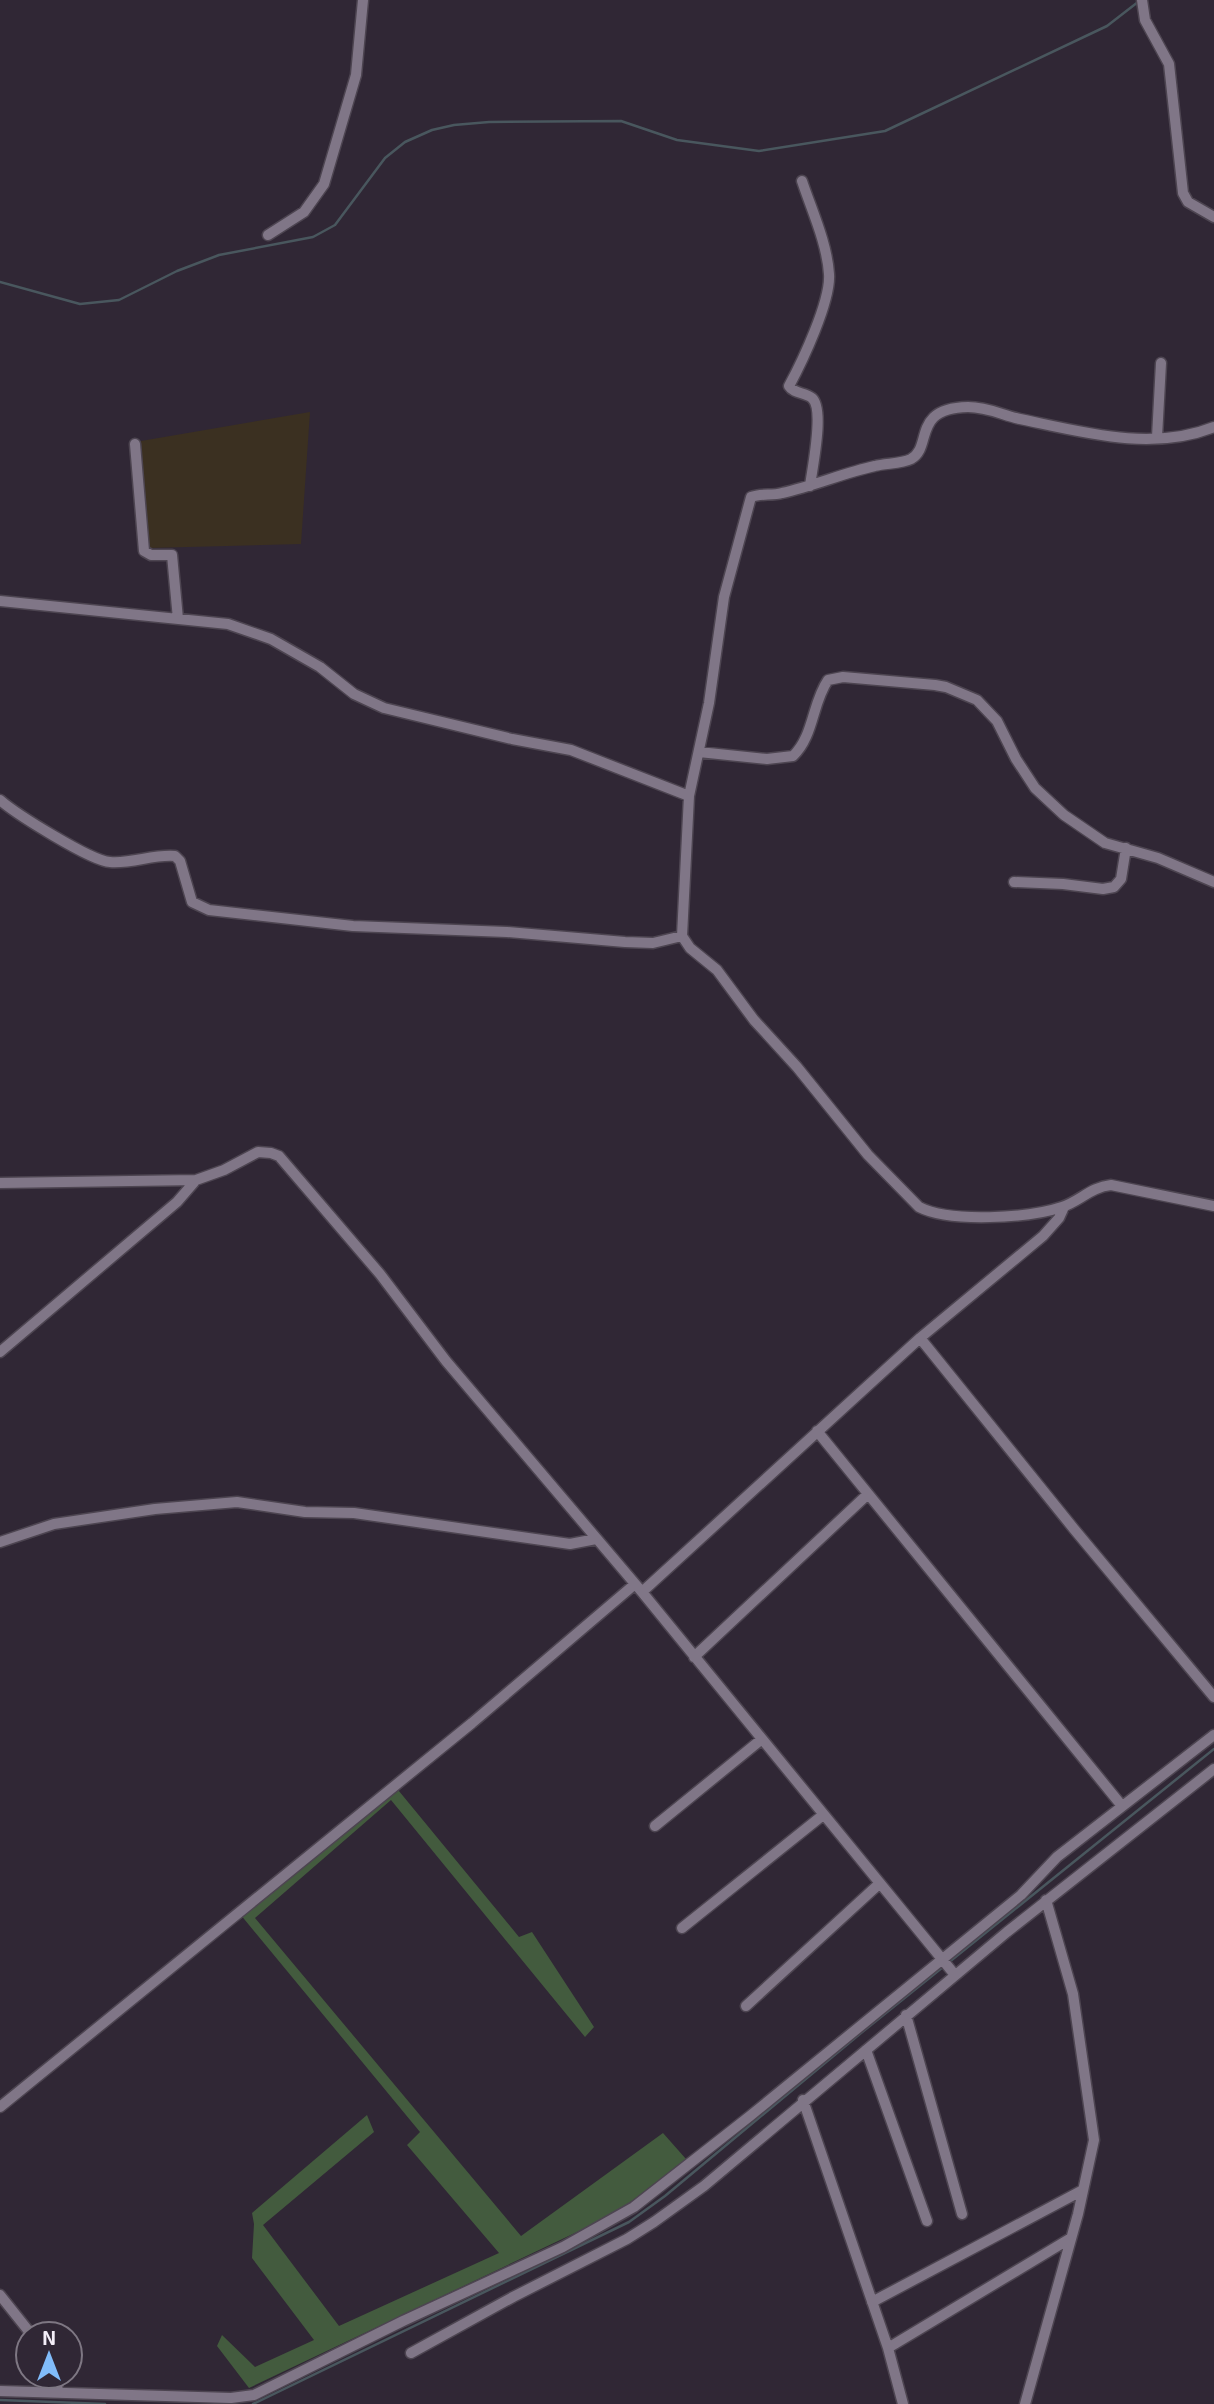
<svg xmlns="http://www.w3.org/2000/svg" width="1214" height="2404" viewBox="0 0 1214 2404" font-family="'Exo 2',sans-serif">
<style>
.education{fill:#3b3021}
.green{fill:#435b3e}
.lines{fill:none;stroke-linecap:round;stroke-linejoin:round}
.stream{stroke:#49575e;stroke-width:2.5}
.minor-casing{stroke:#4d4551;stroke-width:13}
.minor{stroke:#807687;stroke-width:10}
</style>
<rect width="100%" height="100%" fill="#302735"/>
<path class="education" d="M310,412L301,544L148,548L141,441Z"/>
<path class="green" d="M394,1785L519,1937L532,1932L594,2027L585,2037L391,1800L255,1918L521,2236L663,2133L686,2159L615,2214L249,2388L217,2346L222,2335L255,2367L314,2340L252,2258L254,2224L252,2213L367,2115L374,2132L263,2225L339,2326L499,2253L407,2145L420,2132L240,1914Z"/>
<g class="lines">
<path class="stream" d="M0,282L80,304L119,300L177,271L219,255L313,237L335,225L385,158L405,142L432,130L454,125L489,122L621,121L677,140L759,151L885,131L1107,26L1138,2
M948,1963L1214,1749
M0,2400L105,2404
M253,2404L629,2222L665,2196L861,2033L943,1967"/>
<defs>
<path id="minor" d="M1142,0L1145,20L1169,64L1183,193L1188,202L1214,217
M802,181C812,211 827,243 829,274C831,301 802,362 789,386C794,394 805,392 812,398C825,409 812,469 810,486
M268,235L304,212L324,184L356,75L363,0
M1214,427C1152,452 1082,432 1020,419C1002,415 988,407 968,407C911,408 933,447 911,459C901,464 886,463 875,466C843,473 814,486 782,493C772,496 761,493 751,497L724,597L709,703L689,796L682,936L690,948L717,970L754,1020L797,1067L868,1155L919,1207C950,1223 1029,1218 1062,1207C1080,1201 1091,1187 1111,1185L1214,1206
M1157,437L1161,363
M135,444L144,551L151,555H172L178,619
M0,601L228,624L271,639L320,667L354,694L384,708L512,739L571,750L689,796
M699,752L767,759L793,756C814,736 812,703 828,680L843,677L935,685L946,687L977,700L997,721L1016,759L1035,788L1064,815L1105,843L1158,858L1214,882
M0,800C16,814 91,861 110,862C132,864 153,854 175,856L180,861L192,902L209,910L353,926L507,932L625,942L653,943L682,936
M1014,882L1063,884L1103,889L1114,887L1121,879L1126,848
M0,1183L196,1180L224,1170L258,1152L271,1153L279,1156L380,1274L446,1361L642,1592L955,1975
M920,1338L1074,1529L1214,1697
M0,1352L177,1202L196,1180
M817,1431L1122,1806
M0,1542L54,1524L155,1509L237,1502L305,1512L354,1513L570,1544L596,1539
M642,1592L920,1338L1043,1236L1059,1218L1064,1207
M694,1657L868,1494
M655,1826L762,1739
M682,1928L823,1815
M746,2006L879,1884
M906,2015L962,2214
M866,2050L927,2221
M803,2100L888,2348L903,2404
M0,2107L472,1723L635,1584
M0,2295L31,2334
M872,2302L1083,2190
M888,2348L1071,2238
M411,2353L513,2297L627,2239L654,2222L704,2186L1007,1932L1214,1769
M56,2376L58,2392
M0,2391L231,2398L254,2395L403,2321L563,2247L634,2207L750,2116L1021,1895L1057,1857L1214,1735
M1025,2404L1078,2214L1094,2140L1073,1994L1046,1900"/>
</defs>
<use href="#minor" class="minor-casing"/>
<use href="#minor" class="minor"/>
</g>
<g transform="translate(49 2355)"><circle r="33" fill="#302735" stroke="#7e7783" stroke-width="2"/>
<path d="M0-5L12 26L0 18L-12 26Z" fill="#81bcfa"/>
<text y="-10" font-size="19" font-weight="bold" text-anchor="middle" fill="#f4eef8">N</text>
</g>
</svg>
